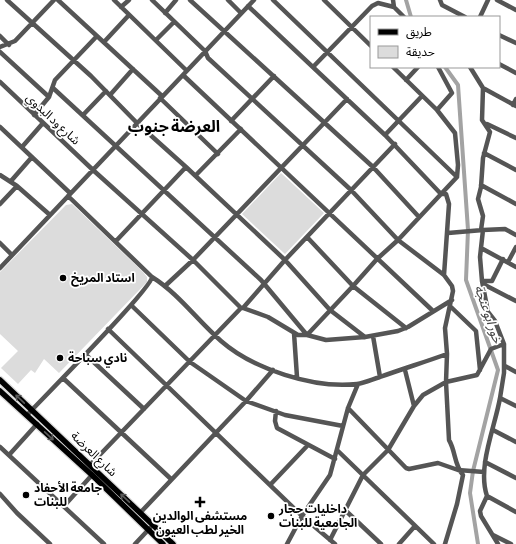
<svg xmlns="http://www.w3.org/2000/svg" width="516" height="544" viewBox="0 0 516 544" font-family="'Asap Condensed','Noto Sans Arabic',sans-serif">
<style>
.green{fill:#dcdcdc}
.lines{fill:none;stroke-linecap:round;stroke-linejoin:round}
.canal{stroke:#a3a3a3;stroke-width:4}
.major-casing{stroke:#dbdbdb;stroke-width:8}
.minor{stroke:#555;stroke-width:4.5}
.major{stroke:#000;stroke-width:5.5}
.oneway{stroke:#595959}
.poi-dot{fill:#000;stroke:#fff;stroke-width:1.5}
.labels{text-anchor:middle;stroke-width:3.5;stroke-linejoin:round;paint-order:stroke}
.street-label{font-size:12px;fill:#000;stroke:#fff}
.poi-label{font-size:12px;font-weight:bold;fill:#000;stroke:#fff;text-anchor:start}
.water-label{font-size:13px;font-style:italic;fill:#444;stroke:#fff}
.district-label{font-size:16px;font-weight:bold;fill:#000;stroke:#fff}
</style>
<rect width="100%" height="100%" fill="#fff"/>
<path class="green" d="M281,173L324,213L285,254L242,214Z
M72,204L143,272L147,277V282L59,373L44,359L35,373L31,370L18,384L1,368L18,351L0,334V272L66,205Z"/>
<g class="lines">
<path class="canal" d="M406,0L411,17
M445,67L458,85L468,230L466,280L498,370L473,471L470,493L478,544"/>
<defs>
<path id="major" d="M0,380L173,544
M0,391L92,475L163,544"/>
</defs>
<use href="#major" class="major-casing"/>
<path class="minor" d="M7,0L91,76L137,123L186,167L285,260L330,310L365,337
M58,0L162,96
M114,0L186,70
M190,0L373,167L419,217
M228,0L241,13
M273,0L457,177
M324,0L371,46
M393,0L394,7L404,17
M440,0L442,5L465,17
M497,0L516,10
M248,6L385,135L441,194H446L449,204L444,275
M121,7L129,0
M165,13L176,0
M480,17L488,0
M499,35L516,43
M0,36L9,45
M156,40L174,22
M104,42L129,15
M0,47L15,41L54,0
M0,52L49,97
M499,64L516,73
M313,67L372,6L378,3L394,7
M470,67L483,88L482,120L490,132L483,158L481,187L478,199L483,216L481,230
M183,75L433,311
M406,80L418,67
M0,82L93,170L193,260L241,308
M53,88L261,280L307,335L326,340L365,337L398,331L408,327L452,300
M483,88L516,106
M110,95L133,69
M160,98L218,154
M513,105L516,99
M437,110L452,93L438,67
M34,115L49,97L55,80L97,36
M83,115L106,91
M231,121L274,76
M487,124L516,138
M0,127L70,193
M385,135L422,96
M22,147L43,123
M484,153L516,170
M0,175L17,186L50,215
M196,175L241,129
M11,181L32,157
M481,185L516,204
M68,196L152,277C179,294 197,320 221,341C253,369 314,389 357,384C365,383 373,379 380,377C402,369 425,362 447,354L445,328L453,291L452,286L444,275L398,240L351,190L208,58L205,51L152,0
M0,204L17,186
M483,230L505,229L516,235
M448,233L483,230L480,257L482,281
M307,237L353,286L406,328
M116,241L186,167
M0,243L12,255
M481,248L516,267
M503,259L492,281H482L488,312L495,321L504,344V373L500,398L516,406
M508,262L516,247
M0,268L254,0
M483,284L516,301
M165,286L193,260L347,99
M131,305L190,362L246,401L285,415L343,426
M451,307L476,331L480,370
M243,308L268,317L298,335H307L353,286L377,259L398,240L457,177L458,165L455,133L437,110L393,67
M108,329L302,516L335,544
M294,333L297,377
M373,336L380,377
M85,354L144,409
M447,354L446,382L477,375L491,349L504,344
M505,366L516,372
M405,370L414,406
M63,378L171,479
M500,398C495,427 477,467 487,496L516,512
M348,408L406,468L409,469L438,463L458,470L484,472
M276,411L275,421L277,428L335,459
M27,415C42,399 152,288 152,277
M493,430L516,442
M0,447L104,544
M337,450L434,544
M9,455L37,424
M485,462L516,478
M90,465L241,308H243L285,260L395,144
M270,485L308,445
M0,494L17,513L50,544
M487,496L480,511L481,516L498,544
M64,506L92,475
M345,510L381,544
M140,513L246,401L273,370
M493,535L511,544
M330,540L363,475L388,450L414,406L423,395L446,382L449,440C456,452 454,465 463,475L457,504L445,544
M135,544L150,528
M287,544L302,516L330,475L348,408L358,384
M399,544L415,526"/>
<use href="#major" class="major"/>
</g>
<defs><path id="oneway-shaft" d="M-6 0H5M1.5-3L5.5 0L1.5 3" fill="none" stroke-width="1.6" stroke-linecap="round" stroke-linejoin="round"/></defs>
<g class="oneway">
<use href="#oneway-shaft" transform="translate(20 399) rotate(-136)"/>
<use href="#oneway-shaft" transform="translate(49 436) rotate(43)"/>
<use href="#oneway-shaft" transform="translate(125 498) rotate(-137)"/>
</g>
<g class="poi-dot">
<circle cx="63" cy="278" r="4"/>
<circle cx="60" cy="358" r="4"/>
<circle cx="26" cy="495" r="4"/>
<path d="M198 496h4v4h4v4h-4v4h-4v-4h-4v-4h4z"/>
<circle cx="271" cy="516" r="4"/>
</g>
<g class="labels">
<g class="street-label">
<text transform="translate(53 119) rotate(43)" y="4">شارع ود البدوي</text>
<text transform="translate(94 454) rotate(44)" y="4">شارع العرضة</text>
</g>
<g class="poi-label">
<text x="71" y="282">استاد المريخ</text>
<text x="68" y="362">نادي سباحة</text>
<text x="34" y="492">جامعة الأحفاد<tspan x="34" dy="14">للبنات</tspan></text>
<text x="279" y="513">داخليات حجار<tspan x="279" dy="14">الجامعية للبنات</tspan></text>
<text x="200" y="520" text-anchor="middle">مستشفى الوالدين<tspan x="200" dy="14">الخير لطب العيون</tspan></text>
</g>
<g class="water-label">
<text transform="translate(489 314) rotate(71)" y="5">خور ابو عنجة</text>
</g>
<g class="district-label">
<text x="174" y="132">العرضة جنوب</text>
</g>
</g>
<rect x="370" y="16" width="130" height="52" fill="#ffffff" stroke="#999999"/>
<rect x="378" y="29" width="20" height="6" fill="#000000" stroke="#999999"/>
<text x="406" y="36" font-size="12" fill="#000000">طريق</text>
<rect x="378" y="46" width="20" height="12" fill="#dcdcdc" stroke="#999999"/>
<text x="406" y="56" font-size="12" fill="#000000">حديقة</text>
</svg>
